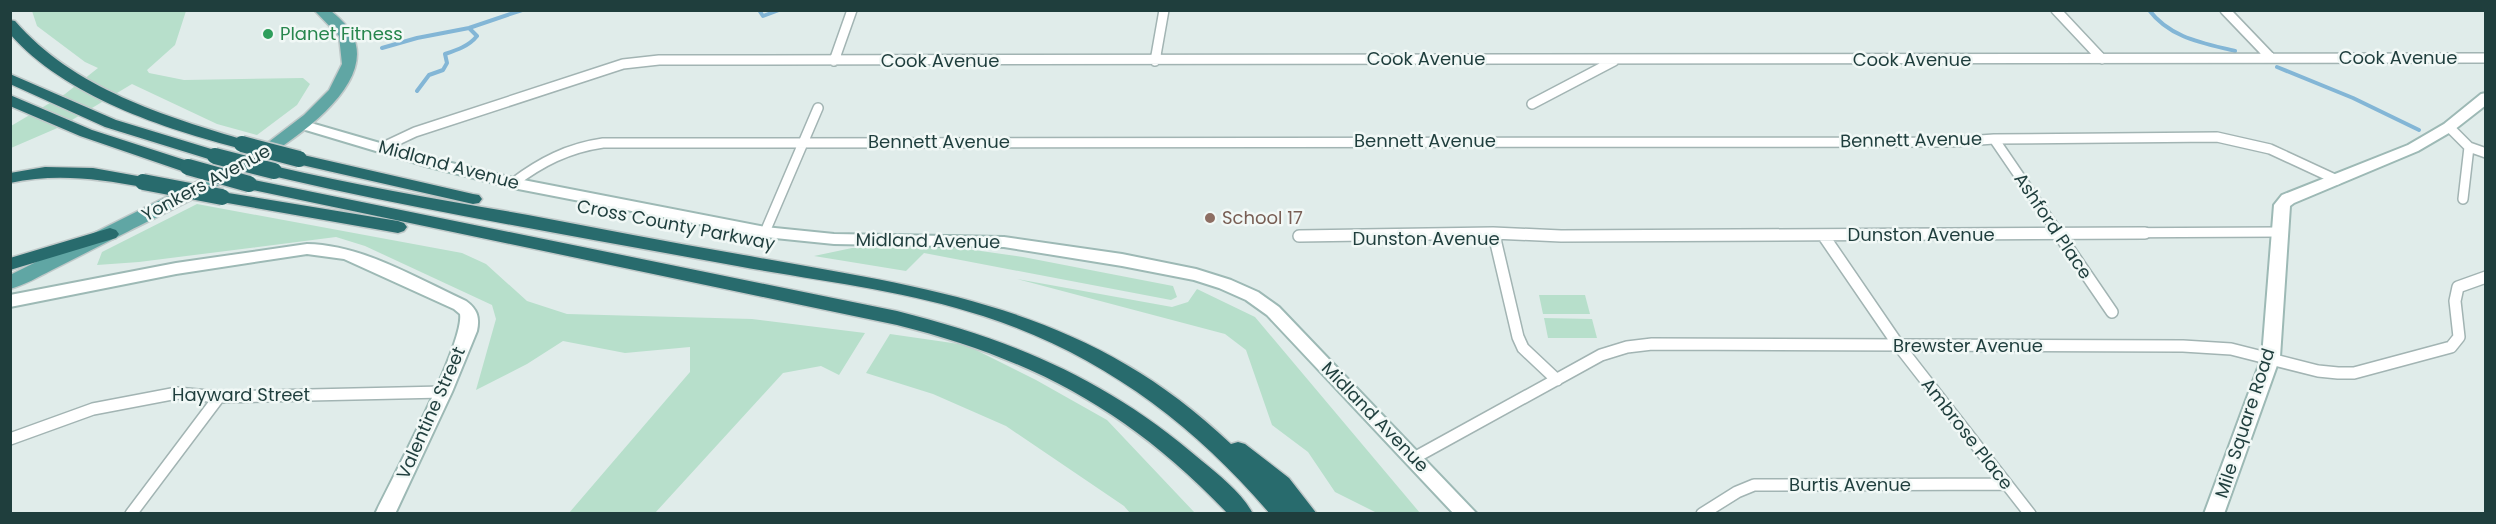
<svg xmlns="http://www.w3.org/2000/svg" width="2496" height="524" viewBox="0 0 2496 524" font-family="Poppins,sans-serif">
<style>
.green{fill:#b7dfcb}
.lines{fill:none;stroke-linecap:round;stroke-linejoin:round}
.stream{stroke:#83b6d6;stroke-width:4}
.street-far1-casing{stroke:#a2b4b3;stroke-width:12}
.street-casing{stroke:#a2b4b3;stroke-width:14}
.secondary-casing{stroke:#9db9b5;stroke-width:4}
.primary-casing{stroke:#c0c9c9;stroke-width:3}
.highway-casing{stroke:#c0c9c9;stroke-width:3}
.street-far1{stroke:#fff;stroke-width:9}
.street{stroke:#fff;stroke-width:11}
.secondary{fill:#fff;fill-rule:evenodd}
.primary{fill:#60a6a4;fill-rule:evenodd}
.highway{fill:#286b6d;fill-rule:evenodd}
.highway-bridge-casing{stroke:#c0c9c9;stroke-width:19;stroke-linecap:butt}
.highway-bridge{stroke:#286b6d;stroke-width:16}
.leisure-dot{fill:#2e9e5b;stroke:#f1f8f6;stroke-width:2}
.education-dot{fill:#8d6e63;stroke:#f1f8f6;stroke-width:2}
.labels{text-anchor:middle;stroke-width:5;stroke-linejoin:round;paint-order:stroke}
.leisure-label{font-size:18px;fill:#27864d;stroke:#f1f8f6;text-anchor:start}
.street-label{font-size:18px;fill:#1f3e3d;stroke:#f1f8f6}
.education-label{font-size:18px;fill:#785e54;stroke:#f1f8f6;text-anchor:start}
</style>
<rect width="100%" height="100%" fill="#e0ecea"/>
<path class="green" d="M32,11H186L175,45L147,70L149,73L184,80L303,78L310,84L297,105L257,135L217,124L132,84L62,126L11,148V126L65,94L98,68L85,62L37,26Z
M197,204L462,253L486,264L527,301L567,314L752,319L865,333L839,375L821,366L783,373L655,513H569L690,372V347L625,353L563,341L527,364L476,390L496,319L492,305L365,246L336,237L139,262L97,265L102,252Z
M946,246L1023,257L1173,286L1177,297L1171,300L924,253L906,271L814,256L852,248Z
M1017,279L1172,307L1188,302L1197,289L1255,317L1420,513H1377L1335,492L1308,452L1272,425L1246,350L1225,334Z
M1539,295H1585L1590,314H1543Z
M1544,318L1592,319L1597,338H1548Z
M890,334L966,345L1036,380L1107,420L1195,513H1130L1124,506L1006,426L933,394L866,373Z"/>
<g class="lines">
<path class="stream" d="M759,10L763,16L779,10
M2149,10C2170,38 2203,43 2235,51
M382,48L417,38L469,28L522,10
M2277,67L2353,98L2419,130
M417,91L429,75L443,70L447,63L445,54C457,50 469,46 477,36L469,28"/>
<defs>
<path id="street-far1" d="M2056,10L2102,59
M2225,10L2270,57
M834,61L852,10
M1155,61L1164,10
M1532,104L1614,61
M2449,127L2469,147L2463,199
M1994,139L2059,234
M2469,147L2486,153
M381,148L415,132L623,64L659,60L2486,58
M513,183C541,162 568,148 603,143L1952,142L1994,139L2217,137L2270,149L2337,180
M765,232L818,108
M1412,234H1521
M1875,234L2281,232"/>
<path id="street" d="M2058,233L2112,312
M1823,235L1899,346L2030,514
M1299,236L1493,233L1561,236L2145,233
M1495,239L1518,337L1523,348L1557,380
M10,439L93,409L177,393L219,397L443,392
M1414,458L1601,355L1627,347L1652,344L2183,346L2231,349L2318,371L2338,373H2354L2451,347L2459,337L2455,301L2458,287L2486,277
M131,514L219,397
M1702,514L1737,492L1754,485L2005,484"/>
<path id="secondary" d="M2486,93V105L2454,130L2418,151L2294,203L2290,206L2280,357L2224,514H2204L2262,357L2274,205L2282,195L2408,145L2444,124L2481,94Z
M304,121L435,159L513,178L765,227L834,234L1004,237L1122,254L1196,269L1231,280L1258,292L1279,307L1477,514H1454L1267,315L1246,300L1219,288L1194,280L1122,266L1004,247L834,244L765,237L513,188L426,166L299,128L297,125L299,122Z
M307,244C363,245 416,278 466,301C477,309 480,317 477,331L452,392L395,514H375C392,479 465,342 460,314L454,309L344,259L307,254L176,274L10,307V295L176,263Z"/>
<path id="primary" d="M314,10H330C338,17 347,24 352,34C392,111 180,205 129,231C103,244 78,257 52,270C38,277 25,285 10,289V275L232,164L270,141L304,115L329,90L342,64L339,36Z"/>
<path id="highway" d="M10,20L15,21C74,89 164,116 248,141L250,144L242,149C164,129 64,96 10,34Z
M10,74L116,120L221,152L223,156L215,161L105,127L10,84Z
M10,95L92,130L194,163L196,167L194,171H182L80,136L10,106Z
M299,154L473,194L479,195L482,199L479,203L473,204L293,163L291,159Z
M274,166C358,186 443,200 528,215C598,228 668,242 738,254C926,288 1086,305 1231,444L1238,442L1245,444L1289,478L1317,514H1270C1192,422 1098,353 983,316C904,290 819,281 737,266C601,241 465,218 330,189L268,175L266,171L268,167Z
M45,167L93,168L143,177L149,178L151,182L149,186L143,187C98,179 56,173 10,183V173Z
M249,179L897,311C1016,341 1108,380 1202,461C1219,475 1243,494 1253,514H1228C1130,411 1033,359 897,325L243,188L241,184L243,180Z
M222,192L398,221L404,223L407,227L404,231L398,233L216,201L213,197L216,193Z
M110,228L116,230L119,234L116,238L10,270V258Z"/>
</defs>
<use href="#street-far1" class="street-far1-casing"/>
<use href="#street" class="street-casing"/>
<use href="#secondary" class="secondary-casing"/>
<use href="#primary" class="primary-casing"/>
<use href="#highway" class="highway-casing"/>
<use href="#street-far1" class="street-far1"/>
<use href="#street" class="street"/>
<use href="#secondary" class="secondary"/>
<use href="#primary" class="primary"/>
<use href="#highway" class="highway"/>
<defs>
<path id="highway-bridge" d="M242,144L299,159
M215,156L274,171
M188,167L249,184
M143,182L222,197"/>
</defs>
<use href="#highway-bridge" class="highway-bridge-casing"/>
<use href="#highway-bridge" class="highway-bridge"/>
</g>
<circle class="leisure-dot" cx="268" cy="34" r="6"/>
<circle class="education-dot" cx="1210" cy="218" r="6"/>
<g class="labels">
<g class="leisure-label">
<text x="280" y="40">Planet Fitness</text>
</g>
<g class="street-label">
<text x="2398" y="64">Cook Avenue</text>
<text x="1426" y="65">Cook Avenue</text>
<text x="1912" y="66">Cook Avenue</text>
<text x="940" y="67">Cook Avenue</text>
<text transform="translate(1911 140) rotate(-1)" y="6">Bennett Avenue</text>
<text x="1425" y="147">Bennett Avenue</text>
<text x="939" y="148">Bennett Avenue</text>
<text transform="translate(449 165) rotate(15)" y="6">Midland Avenue</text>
<text transform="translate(206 183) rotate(-28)" y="6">Yonkers Avenue</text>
<text transform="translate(676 225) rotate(11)" y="6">Cross County Parkway</text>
<text transform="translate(2053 226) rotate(56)" y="6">Ashford Place</text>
<text x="1921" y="241">Dunston Avenue</text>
<text x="1426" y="245">Dunston Avenue</text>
<text transform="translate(928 241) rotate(1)" y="6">Midland Avenue</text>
<text x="1968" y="352">Brewster Avenue</text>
<text x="241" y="401">Hayward Street</text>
<text transform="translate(431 413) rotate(-66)" y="6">Valentine Street</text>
<text transform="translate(1375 417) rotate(46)" y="6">Midland Avenue</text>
<text transform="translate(2245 423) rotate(-72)" y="6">Mile Square Road</text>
<text transform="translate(1967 434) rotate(52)" y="6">Ambrose Place</text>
<text x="1850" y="491">Burtis Avenue</text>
</g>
<g class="education-label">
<text x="1222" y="224">School 17</text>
</g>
</g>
<rect width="2496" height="524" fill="none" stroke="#1f3e3d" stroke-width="24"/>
</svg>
